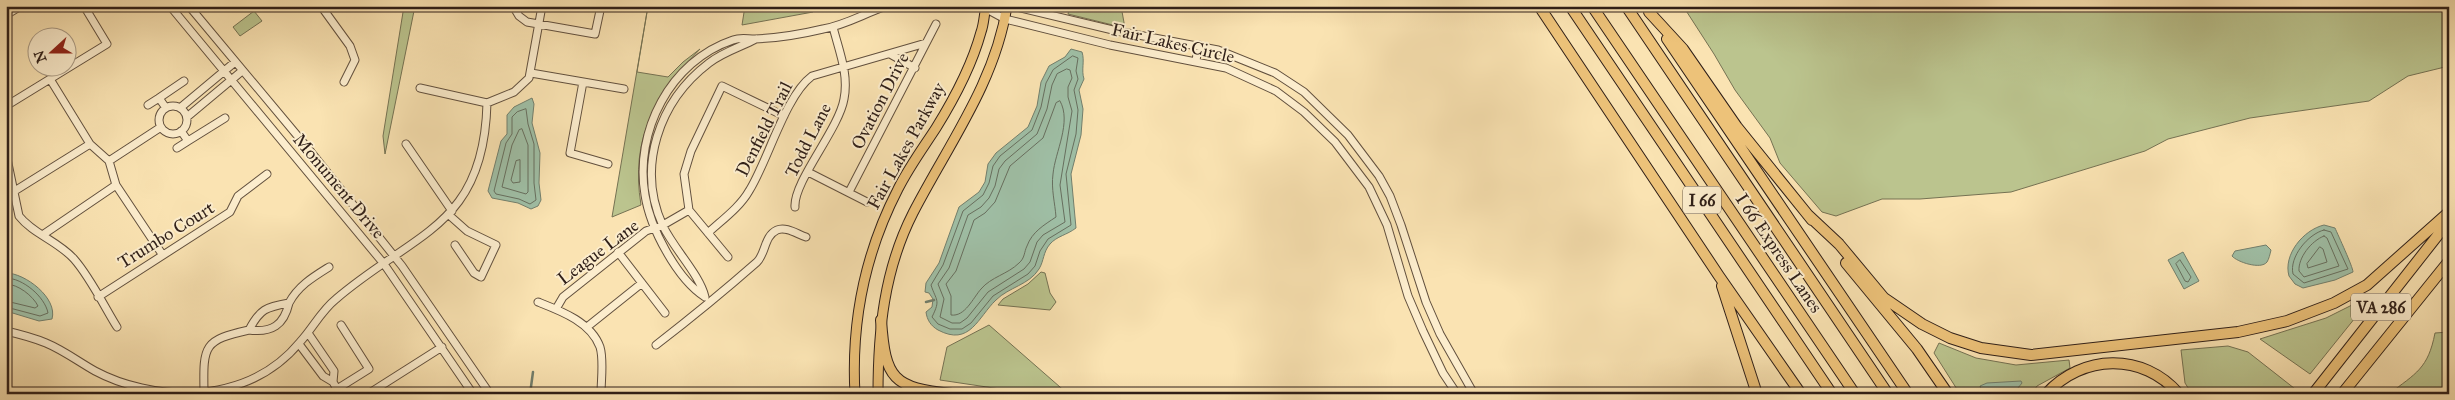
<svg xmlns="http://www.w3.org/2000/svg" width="2455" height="400" viewBox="0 0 2455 400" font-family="'IM FELL Great Primer',serif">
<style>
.green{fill:#bbc48e;stroke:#757253}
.water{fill:#9fbfa6;stroke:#727f6d}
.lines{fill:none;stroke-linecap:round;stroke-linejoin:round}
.shore{stroke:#676f5f;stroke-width:1}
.stream{stroke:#727f6d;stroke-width:2.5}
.minor-casing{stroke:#62503e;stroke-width:9}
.major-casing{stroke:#2f1f18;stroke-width:11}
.highway-casing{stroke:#2f1f18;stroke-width:12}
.minor{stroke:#fcedcd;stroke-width:7}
.major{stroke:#edc279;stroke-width:9}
.highway{stroke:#edc279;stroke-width:10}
.labels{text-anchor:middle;stroke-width:4;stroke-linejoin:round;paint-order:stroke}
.shield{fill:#fcedcd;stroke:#6c5d4e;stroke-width:1}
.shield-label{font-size:16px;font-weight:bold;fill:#2f1f18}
.street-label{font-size:18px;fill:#2f1f18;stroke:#fcedcd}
</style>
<rect width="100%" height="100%" fill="#fae3b2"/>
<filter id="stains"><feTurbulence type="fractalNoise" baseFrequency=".004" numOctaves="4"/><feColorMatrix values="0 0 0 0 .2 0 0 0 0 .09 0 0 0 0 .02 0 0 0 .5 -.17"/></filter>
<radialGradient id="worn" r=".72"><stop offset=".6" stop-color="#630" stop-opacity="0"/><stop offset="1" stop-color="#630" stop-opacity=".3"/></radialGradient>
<path class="green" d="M404,6H415L385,154L383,136Z
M648,6L637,72L668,77L683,62L700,49C655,96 630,138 641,205L612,217Z
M745,6H815L813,12L742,25Z
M1070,6H1121L1125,28L1068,14Z
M1683,6H2449V66L2408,76L2369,101L2250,118L2168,139L2145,151L2011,192L1920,199H1882L1836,216L1822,212L1780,163L1770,138L1735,90L1714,54Z
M254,11L262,21L240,36L233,27Z
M1041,272L1045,273L1050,293L1056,302L1050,310L998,305L1003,299L1028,284Z
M2352,305L2359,313L2310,374L2260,339L2326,318Z
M989,325L1068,394H1012L1007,390L940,380L947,347Z
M2449,332V394H2389C2416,373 2428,369 2435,333Z
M1939,343L1976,358L2016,365L2069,360L2070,368L2037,386L2032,394H1960L1934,353Z
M2228,346L2248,352L2299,392L2192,394L2185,383L2181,350Z"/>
<path class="water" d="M1071,49L1082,52C1085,61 1081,70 1084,79L1079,90L1083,109L1081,135L1071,174L1076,228C1067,235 1057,236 1050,244C1043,252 1044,261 1039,269C1029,285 1009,287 996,300C978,317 970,347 938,330C931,326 927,320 926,312L932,307L933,299L929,293L925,292L926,283L939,263L959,207L979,192L985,182L988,164L996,153L1028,127L1037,106L1041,82L1049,66L1065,57Z
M532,98L534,104L532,123L540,153L539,183L541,200L538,206L531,209L518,203L492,198L488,191L501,141L507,134V115L514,107Z
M2324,225L2335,228C2338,235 2353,267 2353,272L2335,280L2303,288L2295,284L2289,276C2283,255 2303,230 2324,225Z
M2266,245L2271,250C2270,254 2269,259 2267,262C2261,270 2237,262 2232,256L2235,251Z
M2183,252L2199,281L2184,289L2168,260Z
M6,273C25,273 58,298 52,319L39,321L6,311Z
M2021,381L2022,383L2013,394H1983L1980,386L1987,383Z"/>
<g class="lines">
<path class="shore" d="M1073,56L1078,58L1076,71L1078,79L1074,90L1078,110L1076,134L1066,174L1071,225L1048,239L1040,251L1035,266L1028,274L993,296L971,323L962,329H950L938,324L932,317C941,299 936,301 931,285L943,265L963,211L983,195L989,183L993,166L1000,156L1032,130L1041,107L1046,83L1053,70Z
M1067,69L1070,70L1072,78L1068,87V97L1072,111L1060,185L1065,222L1043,235L1037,242L1030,262L1024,269L988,292L967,318L960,323H952L940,317L944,299L938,284L949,268L968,215L981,207L989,198L995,186L999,169L1005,161L1037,134L1047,109L1052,85L1057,74Z
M1060,101C1072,122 1055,152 1053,174C1051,189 1055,203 1056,217C1044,225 1032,232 1027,246C1024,252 1025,258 1019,263C1008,274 991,277 981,289C973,298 965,317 951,315V296L946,284L956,271L974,220L985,213L995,202L1010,166L1043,138L1056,103Z
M526,109L528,124L534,144V183L536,200L530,204L519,199L496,194L494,191L506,143L512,134V117L517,112Z
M522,129L528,145V192L526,194L502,187L512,145L519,130Z
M520,160V182L513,183L511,180L516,161Z
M2324,230L2331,232L2348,269L2304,283L2293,274C2289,257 2308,234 2324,230Z
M2324,236L2327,238L2339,266L2304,277L2299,271C2298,258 2311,241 2324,236Z
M2320,247L2323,249L2327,262L2308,268L2307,264Z
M2180,260L2191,277L2188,282L2185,281L2176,264Z
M6,278C23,278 45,297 48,313L40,316L6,307
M6,284C18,284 33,296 38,306L35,308L6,301"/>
<path class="stream" d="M926,302L934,300
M530,394L533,372"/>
<defs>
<path id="minor" d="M170,6L384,264L473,394
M189,6L311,152L402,266L490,394
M321,6L350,46L355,60L344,82
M513,6L519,16L527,22L595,34L601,6
M981,6L1005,19L1110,45L1226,68L1276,91L1304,112L1335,142L1369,187L1387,225L1408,296L1423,331L1443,373L1457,394
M1012,6L1117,31L1218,50L1275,73L1304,92L1348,135L1379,176L1390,196L1401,225L1426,302L1440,334L1474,394
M6,15L21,6
M756,39C741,47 723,52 709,63C659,101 636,167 663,226C674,249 700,275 705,297C677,279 650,228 645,195C634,132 670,61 733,40C741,37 747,39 755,39C777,38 802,34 823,29C846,25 865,13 887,6
M890,54L915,68
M1196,60L1199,45
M531,73L624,89
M50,79L90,144L109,161L116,185L162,254
M583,82L570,153L608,164
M420,88L487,103
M487,103L514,92L529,78L542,6
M148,105L159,98
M6,106L107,44L84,6
M159 120a14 14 0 1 1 28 0a14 14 0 1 1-28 0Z
M166,108L159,98L184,81
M180,108L235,62
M187,117L242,71
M181,131L188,141L225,118
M406,144L452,211
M177,148L188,141
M6,154L19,216C33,234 58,241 74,259C90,277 104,306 117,327
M109,161L161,127
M808,172L867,202
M13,192L90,144
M849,192L936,24
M795,207C793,182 839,129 844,99C849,74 839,51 833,27
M449,215L467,231L496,245L481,277L474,273L455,245
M708,233C722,220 740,207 749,191C768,161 785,96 812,76L926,43
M44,234L116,185
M618,252L665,313
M728,257L689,210L684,174L691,151L722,86L784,116
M98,297L230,212L238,196L267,174
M538,302C561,311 591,322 600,347C604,360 601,380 601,394
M556,309L563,297L646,231L663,225L689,210
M587,327L642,283
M249,330C272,333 284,325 289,303
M6,331C19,334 34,338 46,343C63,350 79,362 95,371C123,386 159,394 191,393C233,391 272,376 300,342C313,328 321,311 336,299C414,232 484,227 487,103
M308,333L334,371L333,382
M299,344L323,376L333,382L337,389L336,394
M656,345C691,318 724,291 757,262C766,253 764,236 777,230C786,226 797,234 806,237
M337,389L369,369L341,325
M204,391C203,345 204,340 249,330C260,309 266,307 289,303C298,286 313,277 329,267
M368,394L442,347"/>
<path id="major" d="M855,394C851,322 865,253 898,189C909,167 923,148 936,128C954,99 972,65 981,32C984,24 984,15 986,6
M878,394C878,331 884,270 913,213C948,145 995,83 1007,6"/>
<path id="highway" d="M1539,6L1719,276L1801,394
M1570,6L1832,394
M1592,6L1855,394
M1626,6L1888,394
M1649,12L1683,49L1737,127L1812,220
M1667,39L1908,394
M1808,215L1839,244L1884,298L1922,324L1950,338L1981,348L2031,355L2238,332L2287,321L2334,303L2367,285L2449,212
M1846,263L1917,349L1948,394
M1722,286L1757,394
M881,320C885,379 893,388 952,394
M903,394L923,392
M2046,394C2082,354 2143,352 2179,394
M2313,394L2449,221
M2342,394L2449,261"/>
</defs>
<use href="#minor" class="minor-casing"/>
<use href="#major" class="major-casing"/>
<use href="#highway" class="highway-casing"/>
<use href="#minor" class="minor"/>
<use href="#major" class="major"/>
<use href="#highway" class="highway"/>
</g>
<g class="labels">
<g class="shield">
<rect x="1683" y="186.5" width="38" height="27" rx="4"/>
<rect x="2351" y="293.5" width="60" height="27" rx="4"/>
</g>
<g class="shield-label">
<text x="1702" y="206">I 66</text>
<text x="2381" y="313">VA 286</text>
</g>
<g class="street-label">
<text transform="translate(1173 43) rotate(13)" y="6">Fair Lakes Circle</text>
<text transform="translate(880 101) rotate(-63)" y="6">Ovation Drive</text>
<text transform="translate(764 129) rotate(-63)" y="6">Denfield Trail</text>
<text transform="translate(808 140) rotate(-63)" y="6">Todd Lane</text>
<text transform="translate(906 146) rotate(-61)" y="6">Fair Lakes Parkway</text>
<text transform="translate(339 186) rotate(50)" y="6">Monument Drive</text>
<text transform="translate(166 235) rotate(-32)" y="6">Trumbo Court</text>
<text transform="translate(598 252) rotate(-37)" y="6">League Lane</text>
<text transform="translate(1779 253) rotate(56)" y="6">I 66 Express Lanes</text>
</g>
</g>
<rect width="2455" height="400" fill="none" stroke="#fae3b2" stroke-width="25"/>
<rect x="8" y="8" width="2440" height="385" fill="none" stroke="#2f1f18" stroke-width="2.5"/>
<rect x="12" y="12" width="2430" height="375" fill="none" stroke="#2f1f18"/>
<g transform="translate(52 52) rotate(249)"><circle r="24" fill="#fcedcd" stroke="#aa9b85"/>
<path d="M0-4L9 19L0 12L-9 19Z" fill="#8f2418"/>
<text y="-8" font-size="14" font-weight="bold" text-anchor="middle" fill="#2f1f18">N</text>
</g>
<rect width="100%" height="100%" filter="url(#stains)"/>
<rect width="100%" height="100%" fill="url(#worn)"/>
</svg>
